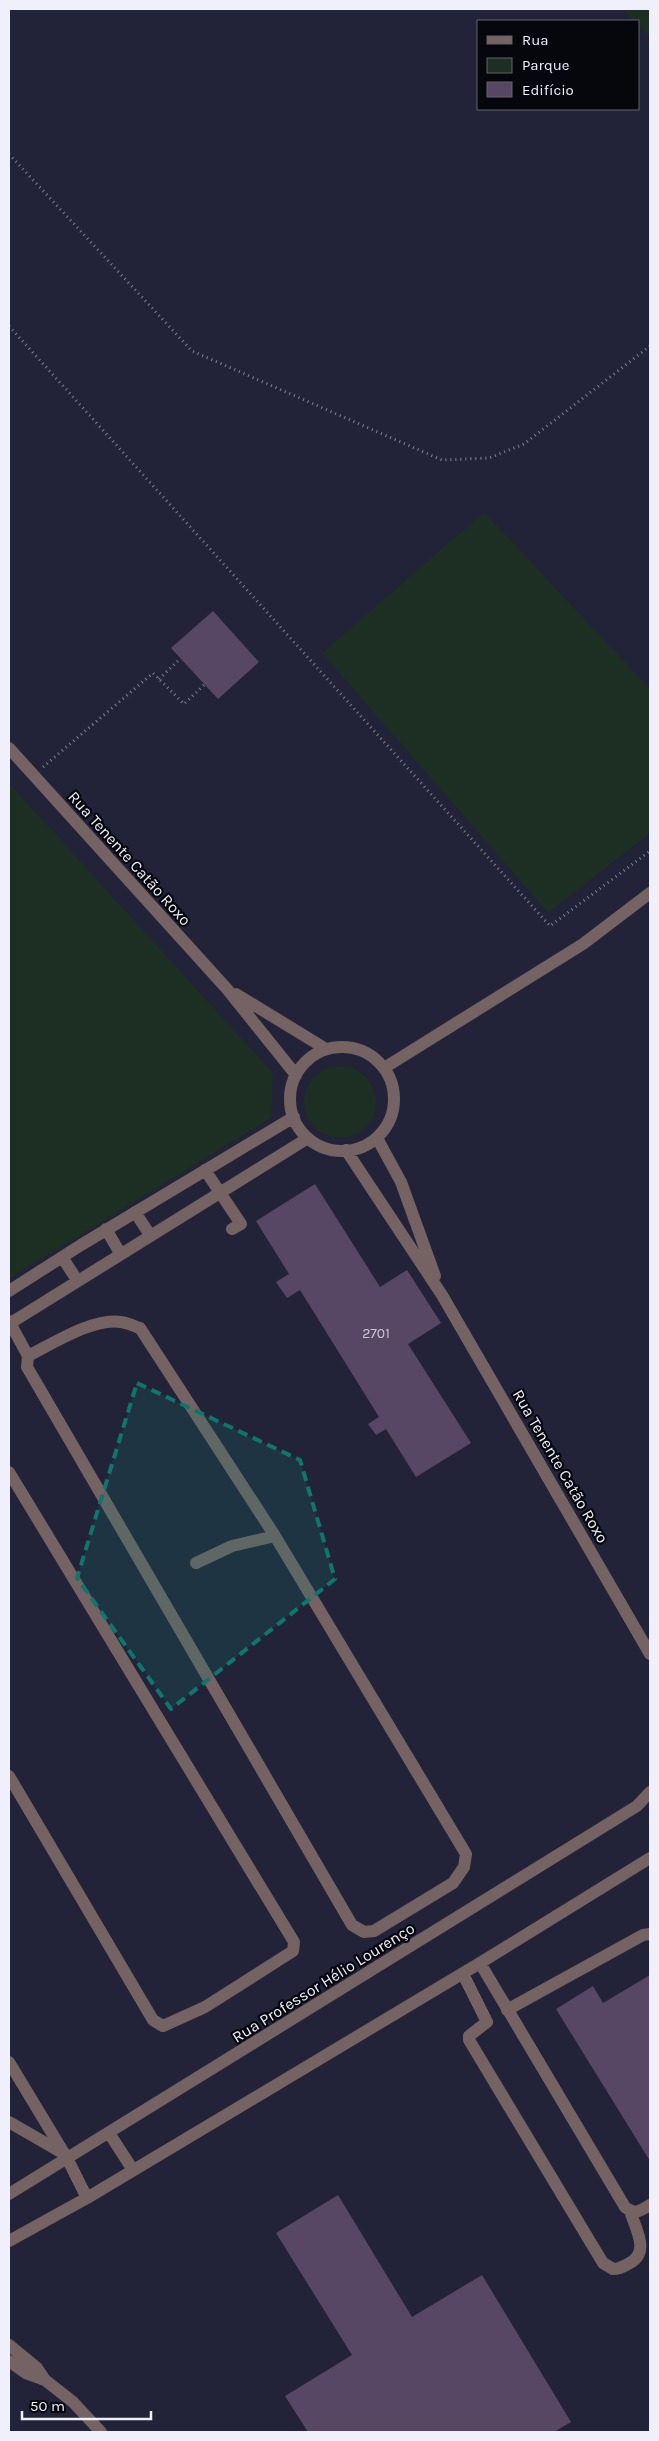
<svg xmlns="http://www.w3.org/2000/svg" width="659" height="2441" viewBox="0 0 659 2441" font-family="Karla,sans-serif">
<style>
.built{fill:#222339;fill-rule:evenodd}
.green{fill:#1d2e22}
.building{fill:#584764}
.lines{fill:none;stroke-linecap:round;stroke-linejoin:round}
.path{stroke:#818290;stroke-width:3;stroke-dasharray:1 4;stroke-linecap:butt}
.minor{stroke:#746362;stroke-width:12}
.marked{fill:#0f766e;fill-opacity:0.2;stroke:#0f766e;stroke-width:4;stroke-dasharray:10 6;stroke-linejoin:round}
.labels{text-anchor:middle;stroke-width:4.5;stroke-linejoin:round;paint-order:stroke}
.number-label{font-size:14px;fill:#c9c6d5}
.street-label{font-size:16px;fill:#eff0fb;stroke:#06070d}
</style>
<rect width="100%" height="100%" fill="#1a1b2b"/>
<path class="built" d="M9,9H650V2432H9ZM478,21H638V109H478Z"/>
<path class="green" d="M622,9H650V37L638,24V21H634Z
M484,512L650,689V833L548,913L322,653Z
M9,783L273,1073L271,1118L9,1279Z
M304 1102a36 36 0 1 1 72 0a36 36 0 1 1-72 0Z"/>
<path class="building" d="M213,611L259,662L218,699L171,648Z
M315,1184L380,1287L407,1270L441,1323L408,1344L471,1443L416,1477L386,1429L376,1435L368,1424L379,1417L300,1290L287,1298L276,1282L289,1274L256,1221Z
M650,1975V2161L556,2009L593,1986L603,2003Z
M338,2195L412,2317L482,2275L571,2422L554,2432H308L285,2396L352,2355L276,2233Z"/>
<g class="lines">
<path class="path" d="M9,154L192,351L442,460L489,458L524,444L650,346
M9,326L550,926L650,851
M159,679L180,659
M43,767L153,673L184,704L204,685"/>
<path class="minor" d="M9,748L227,989L296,1075
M236,994L326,1049
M290 1099a52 52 0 1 1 104 0a52 52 0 1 1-104 0Z
M384,1068L583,944L650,893
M377,1138L401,1182L435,1276
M346,1150L442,1295L650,1654
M205,1170L241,1224L232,1229
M135,1212L150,1235
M106,1229L120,1253
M62,1257L77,1280
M9,1291L81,1245L294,1117
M9,1321L28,1356L27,1367L352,1925L364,1932L374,1931L453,1883L464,1867L466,1854L275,1536L140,1328C134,1326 128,1323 121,1322C94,1317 52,1344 28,1356
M9,1324L308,1138
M9,1472L294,1942L293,1951L205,2007L163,2026L153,2020L9,1776
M196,1563L232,1546L275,1536
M480,1963L625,2207C635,2215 640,2211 650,2205
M463,1974L487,2022L469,2036V2040L603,2263L613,2269C619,2269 623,2267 628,2264C651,2253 636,2230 630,2211
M507,2010L643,1935L650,1934
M9,2062L67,2158L87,2198
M9,2122L61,2152
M109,2133L133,2170
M9,2194L637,1806L650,1792
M9,2241L87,2198L480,1963L650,1858
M9,2345L37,2368L45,2380L73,2402L101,2432
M9,2361L26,2373L45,2380"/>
</g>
<path class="marked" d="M137,1383L300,1460L335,1579L171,1709L77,1578Z"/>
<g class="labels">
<g class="number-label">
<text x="376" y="1338">2701</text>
</g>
<g class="street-label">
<text transform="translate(130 858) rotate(48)" y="6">Rua Tenente Catão Roxo</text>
<text transform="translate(561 1466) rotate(60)" y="6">Rua Tenente Catão Roxo</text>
<text transform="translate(323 1982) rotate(-32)" y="6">Rua Professor Hélio Lourenço</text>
</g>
</g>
<rect width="659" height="2441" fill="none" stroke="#eff0fb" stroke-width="20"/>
<rect x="477" y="20" width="162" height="90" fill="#06070d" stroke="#63646c"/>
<rect x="487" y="36" width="25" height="8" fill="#746362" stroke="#63646c"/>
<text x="522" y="45" font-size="15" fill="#eff0fb">Rua</text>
<rect x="487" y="58" width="25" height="15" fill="#1d2e22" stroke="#63646c"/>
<text x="522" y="70" font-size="15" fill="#eff0fb">Parque</text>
<rect x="487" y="82" width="25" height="15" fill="#584764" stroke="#63646c"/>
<text x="522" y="95" font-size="15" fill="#eff0fb">Edifício</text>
<path d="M22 2411v8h129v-8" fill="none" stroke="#eff0fb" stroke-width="2.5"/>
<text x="30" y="2411" font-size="15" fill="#eff0fb" stroke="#06070d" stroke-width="4" paint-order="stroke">50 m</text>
</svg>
